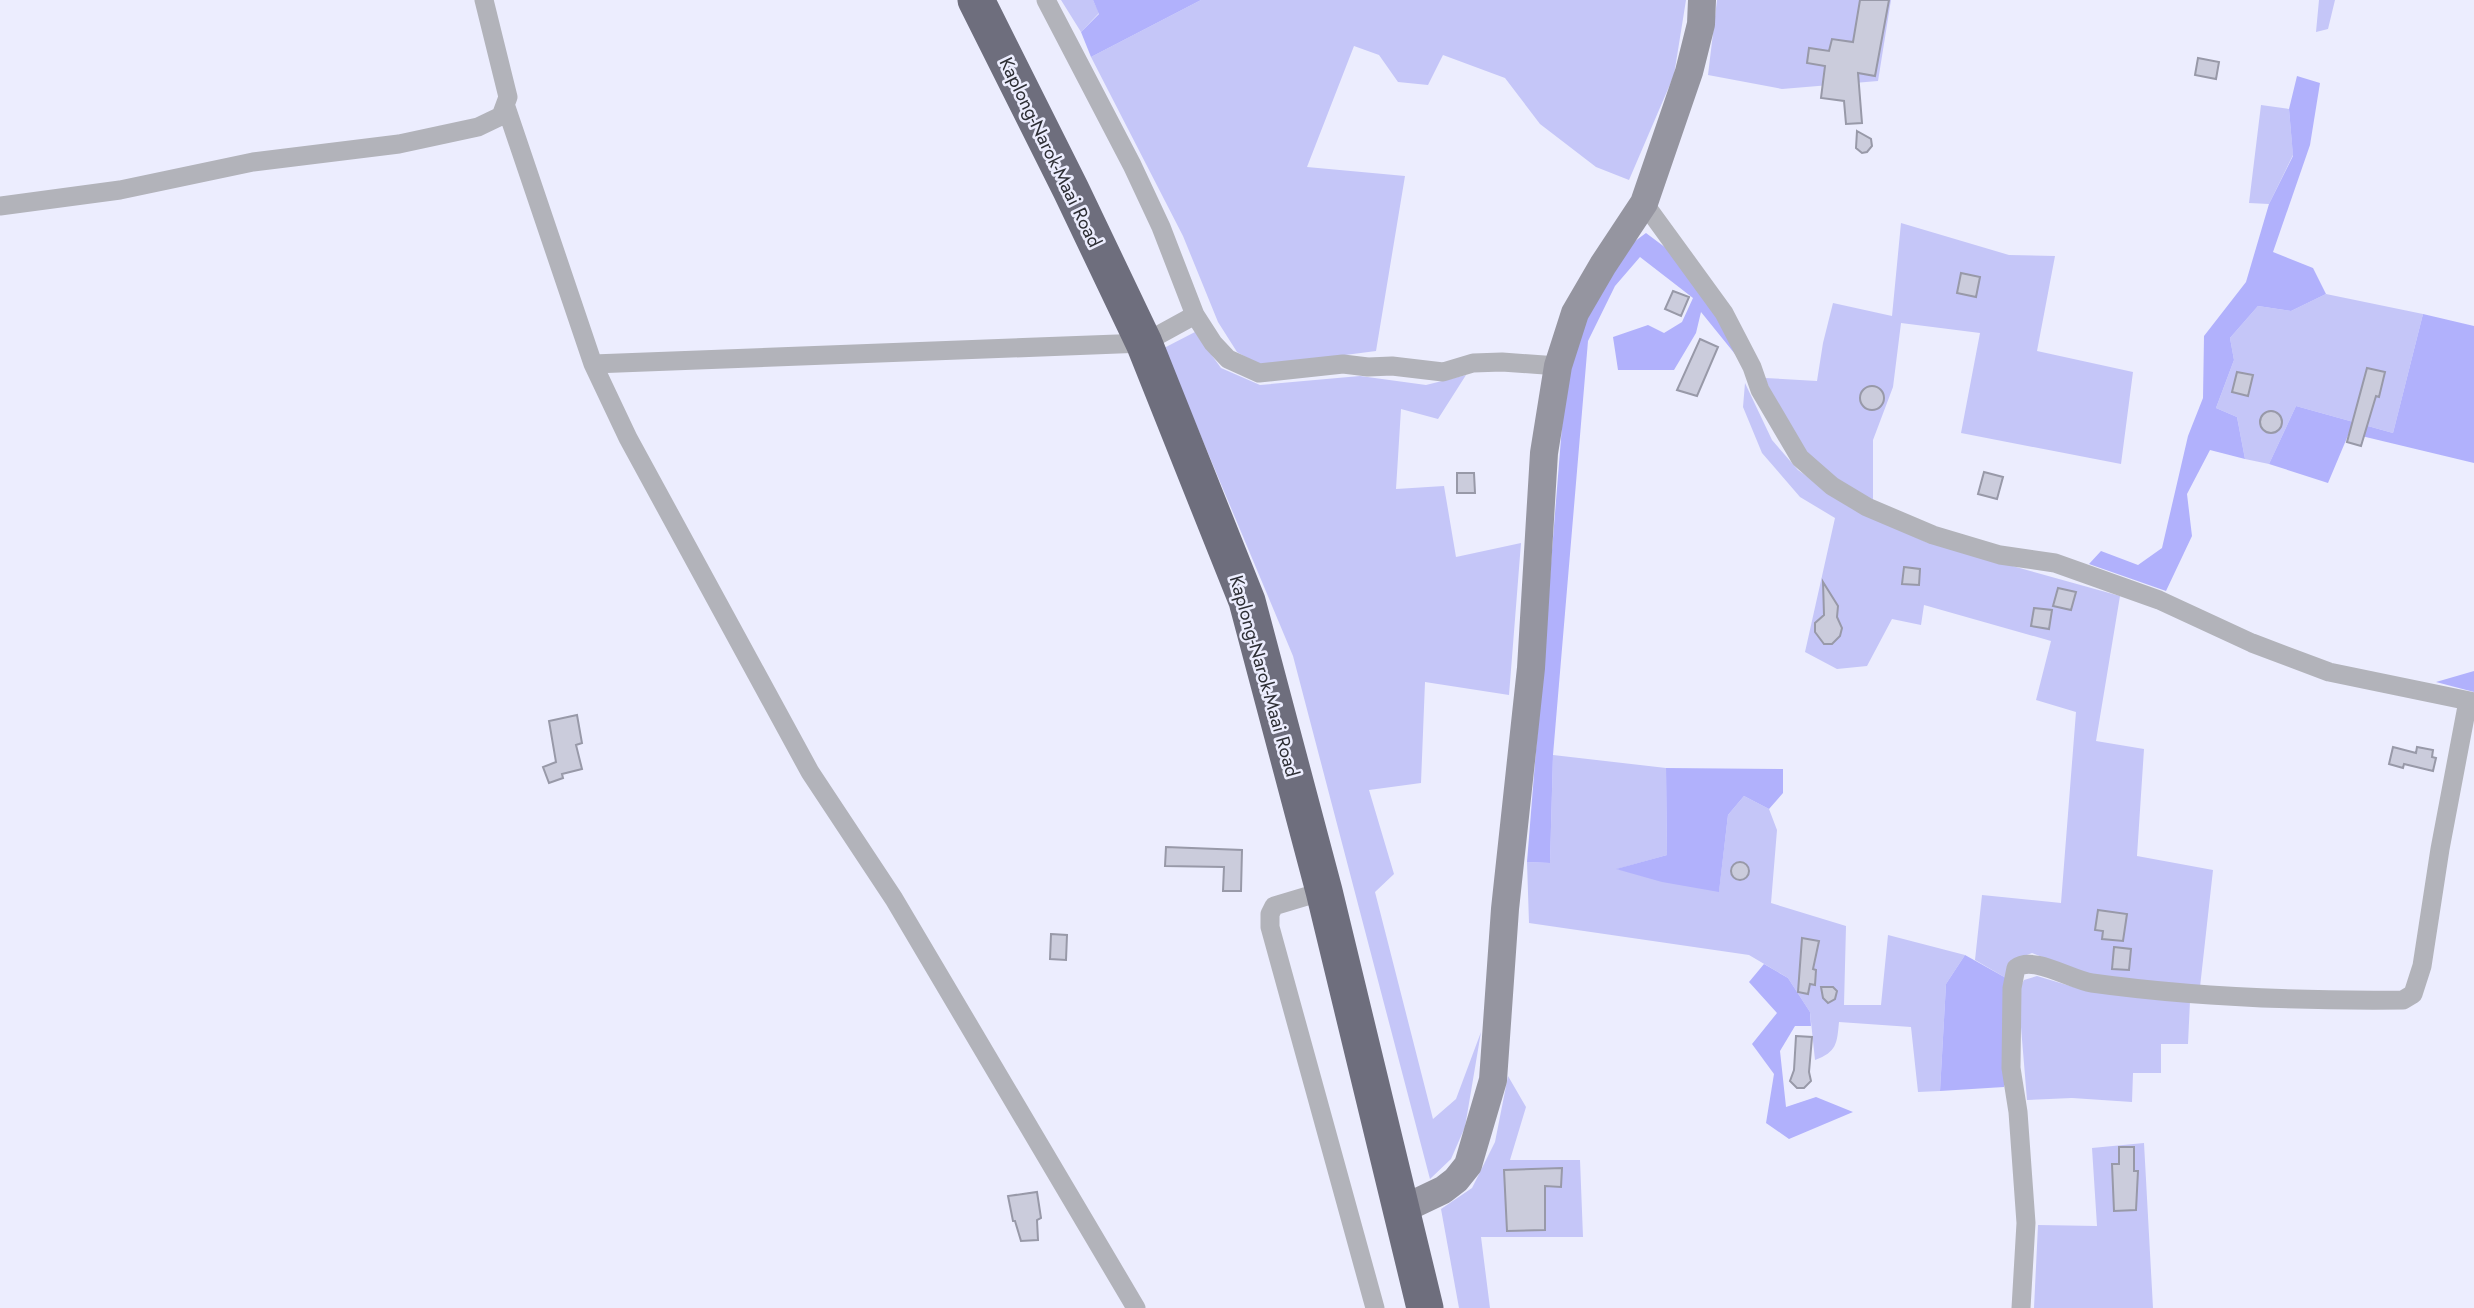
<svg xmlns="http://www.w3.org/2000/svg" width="2474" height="1308" viewBox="0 0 2474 1308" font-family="Jost,sans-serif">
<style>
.green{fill:#c5c6f8}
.forest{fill:#b1b1fc}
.building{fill:#cbccdc;stroke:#9899a8;stroke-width:2}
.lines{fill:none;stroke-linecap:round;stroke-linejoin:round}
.street{stroke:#b2b3ba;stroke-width:19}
.secondary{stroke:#9595a0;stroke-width:28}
.highway{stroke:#6e6e7d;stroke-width:37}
.labels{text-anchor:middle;stroke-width:5;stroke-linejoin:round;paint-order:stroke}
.street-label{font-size:19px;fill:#2d2e34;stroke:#ecedfe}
</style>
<rect width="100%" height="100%" fill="#ecedfe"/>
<path class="green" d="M1061,0H1093L1099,13L1081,32Z
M1201,0H1686L1674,75L1629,180L1596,167L1540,124L1505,78L1443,55L1428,85L1398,82L1379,55L1354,46L1307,167L1405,176L1376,351L1261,366L1237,352L1218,322L1183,236L1091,57Z
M1717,0H1891L1878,81L1782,89L1708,75Z
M2319,0H2335L2328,29L2316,32Z
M2261,105L2289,109L2293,155L2269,204L2249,203Z
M1901,223L2009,255L2055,256L2037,351L2133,372L2121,464L1961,433L1980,333L1901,323L1893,387L1873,440V501C1852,489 1827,477 1810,459C1789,437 1777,406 1765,378L1817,381L1823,343L1833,303L1892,316Z
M2326,294L2423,314L2393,433L2296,406L2269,464L2245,459L2237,417L2216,408L2234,360L2230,338L2258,306L2291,311Z
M1195,332L1221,368L1260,385L1360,376L1426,385L1466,375L1438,419L1401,409L1396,489L1444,486L1456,557L1521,543L1509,695L1425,682L1421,783L1369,790L1394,874L1375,892L1433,1119L1456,1099L1481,1032L1465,1127L1451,1159L1430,1179L1293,656L1164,348Z
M1745,383L1772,440L1798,470L1850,507L1926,542L2120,596L2096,741L2144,749L2137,856L2213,870L2200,987L2088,975L2032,953L2014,960L2006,978L1975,960L1982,895L2061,903L2076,712L2036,700L2051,641L1924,605L1921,625L1892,619L1867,666L1837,669L1805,652L1835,518L1800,497L1762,453L1743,407Z
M1553,755L1666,768L1667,855L1617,869L1719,891L1728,815L1744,796L1769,809L1777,830L1771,903L1846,926L1844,1005H1881L1888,935L1965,955L1946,984L1940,1091L1918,1092L1911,1027L1839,1022C1837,1043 1837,1052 1815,1060L1810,1012L1788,978L1749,955L1529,923L1527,862L1550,863Z
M2037,976L2077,988L2190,1001L2188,1044H2161V1073H2133L2132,1102L2072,1098L2027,1100L2018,991L2024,980Z
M1508,1076L1526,1107L1510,1160H1580L1583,1237H1481L1490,1308H1459L1441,1209L1472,1188L1495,1142Z
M2144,1143L2153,1308H2034L2038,1225L2097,1226L2092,1148Z"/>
<path class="forest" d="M1093,0H1201L1091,57L1081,32L1099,14Z
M2297,76L2320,83L2310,145L2273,252L2313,268L2326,294L2291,311L2258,306L2230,338L2234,360L2216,408L2237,417L2245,459L2210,450L2187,494L2192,536L2166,591L2089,564L2101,551L2138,565L2162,548L2188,436L2203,398L2204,336L2246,282L2269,204L2293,156L2289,109Z
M1646,233L1670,251L1719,316L1739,359L1701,312L1696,333L1674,370H1618L1613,337L1648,325L1664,333L1682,322L1693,298L1640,257L1615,286L1588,341L1553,755L1550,863L1527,862L1567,364C1587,312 1598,266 1646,233Z
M2423,314L2474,326V463L2349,433L2328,483L2269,464L2296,406L2393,433Z
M2474,671V692L2436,682Z
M1666,768L1783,769V793L1769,809L1744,796L1728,815L1719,892L1662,882L1616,869L1667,855Z
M1965,955L2006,978L2004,1087L1940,1091L1946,984Z
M1764,964L1788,978L1810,1012L1811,1026H1795L1780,1051L1786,1107L1816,1097L1853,1112L1789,1139L1766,1123L1774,1074L1752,1044L1777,1013L1749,982Z"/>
<path class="building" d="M1860,0H1889L1875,76L1858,73L1862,123L1846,124L1844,101L1821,98L1825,66L1807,63L1809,48L1829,51L1832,39L1853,42Z
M2198,58L2219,62L2216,79L2195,75Z
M1857,131L1871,139L1872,146L1867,152L1862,153L1856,148Z
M1961,273L1980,277L1976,297L1957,293Z
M1673,291L1689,297L1681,316L1665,309Z
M1700,339L1718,347L1697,396L1677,390Z
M2367,368L2385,372L2379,397L2376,396L2361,446L2347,442Z
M2237,372L2253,375L2248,396L2232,392Z
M1860 398a12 12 0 1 1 24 0a12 12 0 1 1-24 0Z
M2260 422a11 11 0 1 1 22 0a11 11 0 1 1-22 0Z
M1984,472L2003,477L1997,499L1978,494Z
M1457,473H1474L1475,493H1457Z
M1904,567L1920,569L1919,585L1902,584Z
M1823,582L1838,606L1837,617L1842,628L1840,636L1832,644H1824L1815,632V623L1824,615Z
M2058,588L2076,592L2071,610L2053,606Z
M2034,608L2052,610L2049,629L2031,626Z
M577,715L582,743L576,745L582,769L562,774L563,778L549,783L543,767L556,762L549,721Z
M2393,747L2416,753L2417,747L2433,750L2432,757L2436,758L2433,771L2404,764L2403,768L2389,764Z
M1166,847L1242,850L1241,891H1223L1224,867L1165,866Z
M1731 871a9 9 0 1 1 18 0a9 9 0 1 1-18 0Z
M2098,910L2127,914L2123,941L2102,939L2103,931L2095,930Z
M1051,934L1067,935L1066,960L1050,959Z
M1802,938L1819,941L1813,969L1816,970L1815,985L1810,984L1808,994L1798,992Z
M2114,947L2131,949L2129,970L2112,969Z
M1821,987H1833L1837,991L1835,999L1828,1003L1823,998Z
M1796,1036L1812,1037L1809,1072L1811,1081L1804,1088H1797L1790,1081L1794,1070Z
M2119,1147H2134V1171H2138L2136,1210L2114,1211L2112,1164H2119Z
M1562,1168L1561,1187L1545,1186V1230L1507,1231L1504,1170Z
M1037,1192L1041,1218L1037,1220L1038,1240L1021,1241L1015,1221H1013L1008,1196Z"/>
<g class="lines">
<path class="street" d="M1046,0L1132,165L1161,227L1195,315L1213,343L1228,359L1259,373L1343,364L1368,367L1392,366L1443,372L1473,363L1502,362L1558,366
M506,107L593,364L628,438L810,772L894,899L1136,1308
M1644,203L1724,313L1752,367L1760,390L1800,458L1832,486L1867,507L1933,535L2000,555L2055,563L2159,600L2252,643L2329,672L2474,702
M0,206L120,190L253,162L399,144L478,127L501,116L508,97L484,0
M593,364L1144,343L1195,315
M1324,891L1274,906L1270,914V927L1375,1308
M2021,1308L2026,1223L2018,1112L2011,1068L2012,988L2016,968C2033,955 2071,980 2092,983C2193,997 2302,1001 2403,1000L2413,994L2422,966L2440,849L2468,701"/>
<path class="secondary" d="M1401,1210L1443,1190L1456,1180L1468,1165L1493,1080L1505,909L1531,668L1544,453L1558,366L1575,313L1603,265L1644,203L1689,72L1701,24L1702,0"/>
<path class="highway" d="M976,0L1071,190L1144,343L1247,601L1324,891L1425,1308"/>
</g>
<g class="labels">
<g class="street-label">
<text transform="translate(1051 152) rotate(64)" y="7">Kaplong-Narok-Maai Road</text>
<text transform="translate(1265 676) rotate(74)" y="7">Kaplong-Narok-Maai Road</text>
</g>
</g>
</svg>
